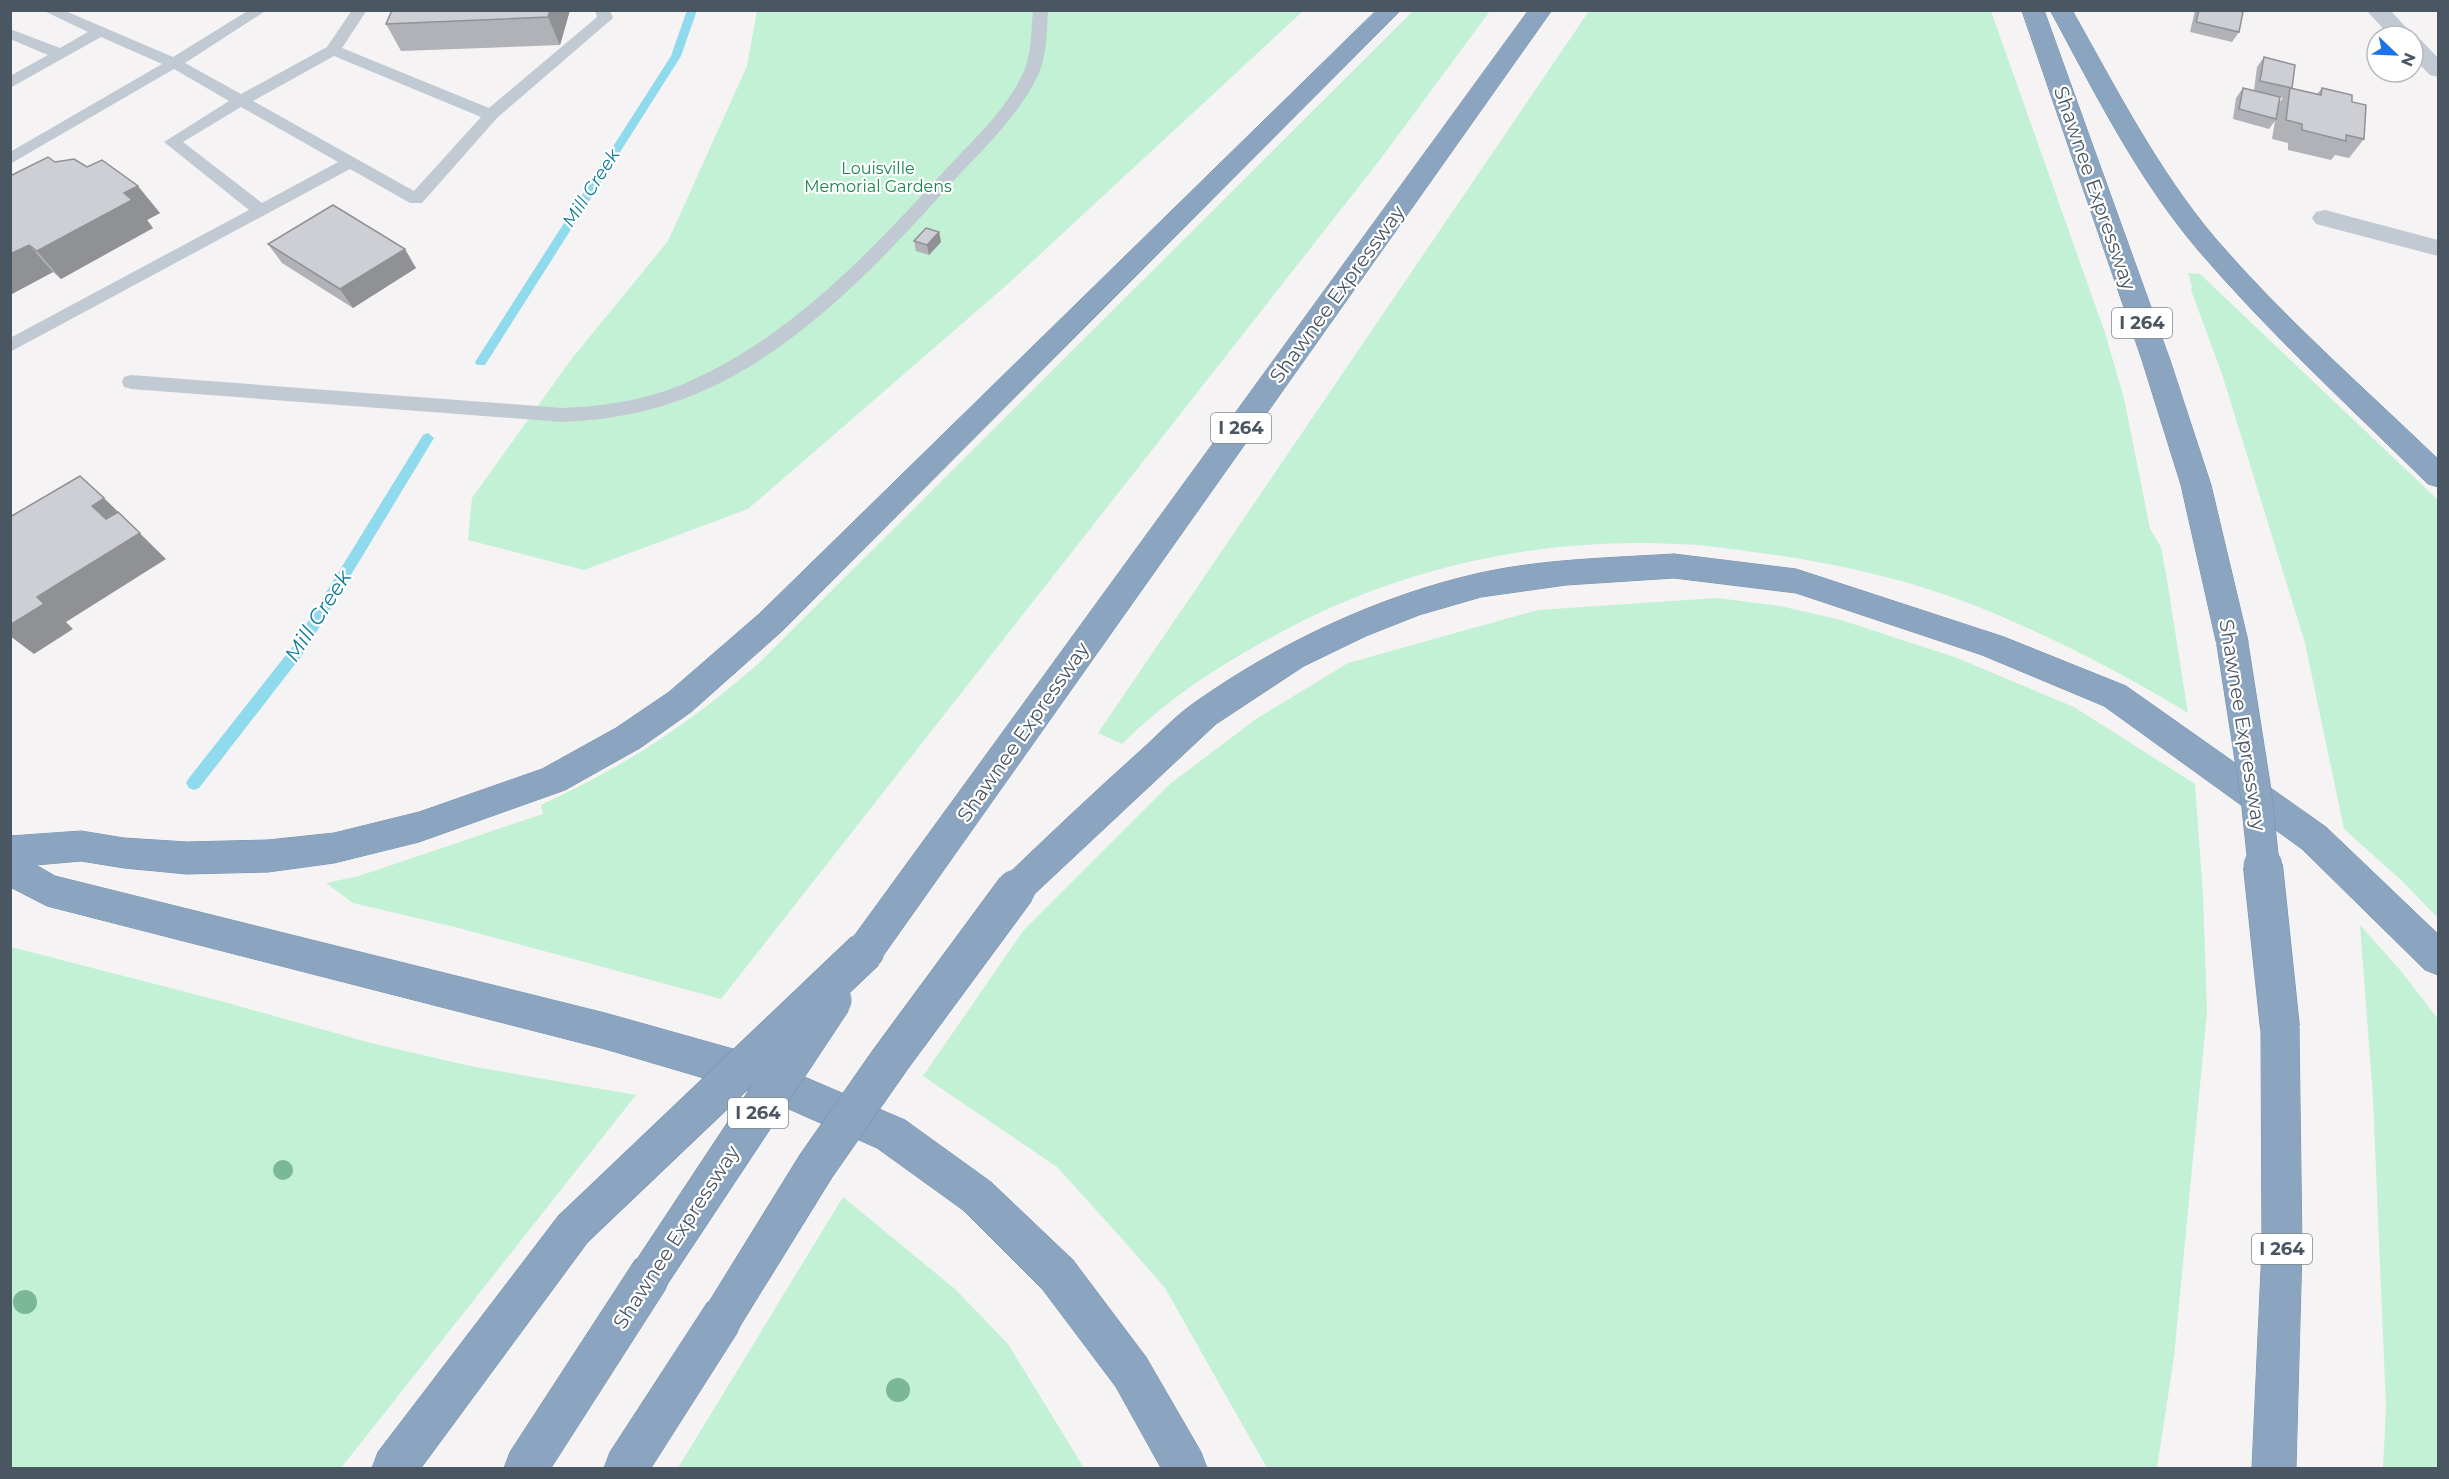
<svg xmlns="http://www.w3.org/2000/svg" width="2449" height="1479" viewBox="0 0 2449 1479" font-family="Montserrat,sans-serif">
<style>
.green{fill:#c3f1d5}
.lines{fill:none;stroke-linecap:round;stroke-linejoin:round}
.stream{fill:#90daee;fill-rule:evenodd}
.highway-casing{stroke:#7690ad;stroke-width:1}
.lane{fill:#c1cad2;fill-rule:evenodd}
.street{fill:#c1cad2;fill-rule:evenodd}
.highway{fill:#8ba5c1;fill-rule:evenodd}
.highway-bridge-far1-casing{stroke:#7690ad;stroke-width:32;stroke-linecap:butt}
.highway-bridge-casing{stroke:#7690ad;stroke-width:40;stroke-linecap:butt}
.highway-bridge-far1{stroke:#8ba5c1;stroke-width:31}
.highway-bridge{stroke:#8ba5c1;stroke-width:39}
.tree{fill:#7bb799}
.wall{fill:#b0b2b7;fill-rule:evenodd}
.shaded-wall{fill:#909195}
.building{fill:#cdcfd5;stroke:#909195;stroke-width:1.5}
.labels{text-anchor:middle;stroke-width:4.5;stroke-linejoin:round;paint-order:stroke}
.far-park-label{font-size:16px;fill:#17864f;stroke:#fff}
.far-water-label{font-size:18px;font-style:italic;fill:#0c7c9b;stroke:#fff}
.shield{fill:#fff;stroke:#808990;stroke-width:1.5}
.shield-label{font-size:18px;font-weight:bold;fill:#4a5661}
.street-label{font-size:20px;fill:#4a5661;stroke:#fff}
.water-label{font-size:21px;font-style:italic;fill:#0c7c9b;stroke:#fff}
</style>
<rect width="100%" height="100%" fill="#f5f3f3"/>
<path class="green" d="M757,11H1303L1009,283L748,509L584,570L468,540L472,498L570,361L668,241L747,66Z
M1413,11H1490L1379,161L721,999L455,927L353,903L326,883L359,876L543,814L541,805C627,765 688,725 759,663Z
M1589,11H1991L2105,333L2124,398L2150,529L2161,547L2167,580L2188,713C2119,671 2046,634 1971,604C1909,580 1842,565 1776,555C1743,551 1711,545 1678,544C1543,537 1406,566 1287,629C1227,660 1170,696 1122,744L1098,733Z
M2188,273L2200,274L2438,500V918L2401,880L2344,829L2305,643L2222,374L2191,290L2192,287Z
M1717,598L1780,606L1841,620L1957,658L2074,707L2195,784L2203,895L2207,1012L2174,1357L2157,1468H1267L1165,1288L1115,1231L1057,1167L923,1076L1023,931L1170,784L1256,719L1348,663L1538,610Z
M2360,925L2401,971L2438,1019V1468H2383L2386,1407L2373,1098Z
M11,947L217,1000L371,1043L470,1066L636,1095L341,1468H11Z
M843,1197L955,1289L1008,1344L1084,1468H678Z"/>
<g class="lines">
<path class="stream" d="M687,10H697L681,56L485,365H477L475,362L477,359L671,56Z
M428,433L434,438L303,654L199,788L194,790L189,788L186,783L189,778L293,646L423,435Z"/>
<defs>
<path id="highway" d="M1377,10H1401L781,632L691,712L640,748L565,790L419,842L334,863L268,872L187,874L124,868L81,861L36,865L55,876L605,1013L751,1054L905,1120L991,1182L1073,1260L1146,1357L1201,1452L1207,1468H1161L1116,1387L1043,1290L963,1210L877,1148L748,1091L605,1049L47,906L10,887V836L81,831L124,838L187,842L268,840L334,833L419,812L542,769L616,728L669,692L759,614Z
M1529,10H1552L878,963L865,968L852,963L847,951L852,939Z
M2022,10H2044L2170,360L2211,485L2248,641L2243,650L2232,654L2221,650L2216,641L2181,485L2142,360Z
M2050,10H2072C2116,88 2157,169 2215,238C2283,317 2363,387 2438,459V487L2428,484C2350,407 2269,333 2198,250C2137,178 2095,93 2050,10Z
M1674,554L1796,569L2004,637L2126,686L2326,827L2438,934V975L2425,970L2302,849L2104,706L1982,655L1796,593L1674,578L1566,585L1481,597L1419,615L1366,636L1304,666L1216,724L1028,900L1016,905L1004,900L998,889L1004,878C1049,835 1093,793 1140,751C1157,736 1174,717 1194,703C1279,643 1378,596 1480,573C1543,559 1610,558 1674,554Z
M2280,1010L2293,1015L2299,1028L2302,1248L2296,1468H2252L2262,1248L2261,1028L2267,1015Z
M573,1209L587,1215L593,1229L587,1243L421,1468H372L378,1452L559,1215Z
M650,1254L665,1260L671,1275L665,1290L551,1468H504L510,1452L635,1260Z
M722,1297L737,1303L743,1318L737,1333L651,1468H604L610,1452L707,1303Z"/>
</defs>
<use href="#highway" class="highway-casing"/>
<path class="lane" d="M42,10H63L173,57L249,10H267L185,63L241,94L327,47L352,10H367L342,48L489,108L597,17L595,10H610L613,18L497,118L422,203H410L350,169L10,352V338L249,210L164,142L229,101L174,69L10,164V152L162,64L101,37L10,88V76L48,55L10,39V29L60,48L88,32ZM334,56L481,117L414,191L253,101ZM241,107L338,162L262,203L183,142Z
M1033,10H1048C1047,31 1047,54 1039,73C1021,113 987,145 958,176C886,256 803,347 703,391C657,411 612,420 562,422L131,389L124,387L122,382L124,377L131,375L562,408C607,406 648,400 690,381C792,336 873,249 947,168C974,139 1006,110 1023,73C1032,54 1031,31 1033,10Z"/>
<path class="street" d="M2366,10H2390L2414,36H2390Z
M2413,38L2421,40L2438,58V77L2430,75L2413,58Z
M2325,210L2438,240V256L2316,224L2312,218L2316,212Z"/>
<use href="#highway" class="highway"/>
<defs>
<path id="highway-bridge-far1" d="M2232,641L2256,794L2264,868"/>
<path id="highway-bridge" d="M2263,866L2280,1028
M573,1229L865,951
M650,1275L832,1000
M722,1318L816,1166L890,1060L1016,889"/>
</defs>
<use href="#highway-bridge-far1" class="highway-bridge-far1-casing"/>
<use href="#highway-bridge" class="highway-bridge-casing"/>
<use href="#highway-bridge-far1" class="highway-bridge-far1"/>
<use href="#highway-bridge" class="highway-bridge"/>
</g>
<g class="tree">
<circle cx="283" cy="1170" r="10"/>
<circle cx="25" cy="1302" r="12"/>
<circle cx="898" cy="1390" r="12"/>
</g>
<path class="wall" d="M570,10L560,45L401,51L386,24Z
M2195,10H2236L2239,32L2232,42L2190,32Z
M2264,57L2292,88L2317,94L2322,88L2352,102L2364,139L2349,158L2335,155L2331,160L2288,150V143L2272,139L2275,121L2269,129L2233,119L2236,98L2243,88L2254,90L2257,67ZM2280,97L2283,98L2278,104Z
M55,162L160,213L147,220L153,228L61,279L53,272L10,295Z
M939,232L941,242L929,255L916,251L914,241Z
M268,244L416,268L353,308L282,263Z"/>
<path class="shaded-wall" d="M550,10H570L560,45L548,17Z
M138,186L160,213L147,220L153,228L61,279L37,251L124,193Z
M939,232L941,242L929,255L927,245Z
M29,245L53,272L10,295V254Z
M405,249L416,268L353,308L340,289Z
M104,498L166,559L66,622L73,629L34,654L10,636V625L37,597L92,506Z"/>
<path class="building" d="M392,10H550L548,17L386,24Z
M2199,10H2236L2243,12L2239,32L2196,22Z
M2264,57L2295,65L2292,88L2260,81Z
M2243,88L2280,97L2276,119L2239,109Z
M2290,88L2321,95L2322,88L2352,95V102L2366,105L2364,139L2346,135V141L2302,130V124L2286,120Z
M48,157L55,162L74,159L87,167L102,160L138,186L124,193L132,200L37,251L29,245L10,254V176Z
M333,205L405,249L340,289L268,244Z
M926,228L939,232L927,245L914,241Z
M80,476L104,498L92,506L106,519L118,512L140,533L37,597L44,604L10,625V517Z"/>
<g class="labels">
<g class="far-park-label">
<text x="878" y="174">Louisville<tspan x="878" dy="18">Memorial Gardens</tspan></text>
</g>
<g class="far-water-label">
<text transform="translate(591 188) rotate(-57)" y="6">Mill Creek</text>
</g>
<g class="shield">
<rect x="2112" y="308" width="60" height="30" rx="4.5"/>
<rect x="1211" y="413" width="60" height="30" rx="4.5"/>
<rect x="728" y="1098" width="60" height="30" rx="4.5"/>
<rect x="2252" y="1234" width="60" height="30" rx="4.5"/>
</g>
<g class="shield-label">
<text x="2142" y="329">I 264</text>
<text x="1241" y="434">I 264</text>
<text x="758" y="1119">I 264</text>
<text x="2282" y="1255">I 264</text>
</g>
<g class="street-label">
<text transform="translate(2095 188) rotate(71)" y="7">Shawnee Expressway</text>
<text transform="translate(1337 294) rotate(-54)" y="7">Shawnee Expressway</text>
<text transform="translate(2243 725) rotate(81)" y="7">Shawnee Expressway</text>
<text transform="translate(1023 732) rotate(-55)" y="7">Shawnee Expressway</text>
<text transform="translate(676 1237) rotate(-57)" y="7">Shawnee Expressway</text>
</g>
<g class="water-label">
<text transform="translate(318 616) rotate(-57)" y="7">Mill Creek</text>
</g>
</g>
<rect width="2449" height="1479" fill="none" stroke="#4a5661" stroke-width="24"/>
<g transform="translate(2395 54) rotate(113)"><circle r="28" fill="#ffffff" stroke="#b7bbc0" stroke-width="1.5"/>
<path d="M0-4.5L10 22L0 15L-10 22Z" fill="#1a73e8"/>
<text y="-9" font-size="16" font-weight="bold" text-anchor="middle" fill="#4a5661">N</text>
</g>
</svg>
